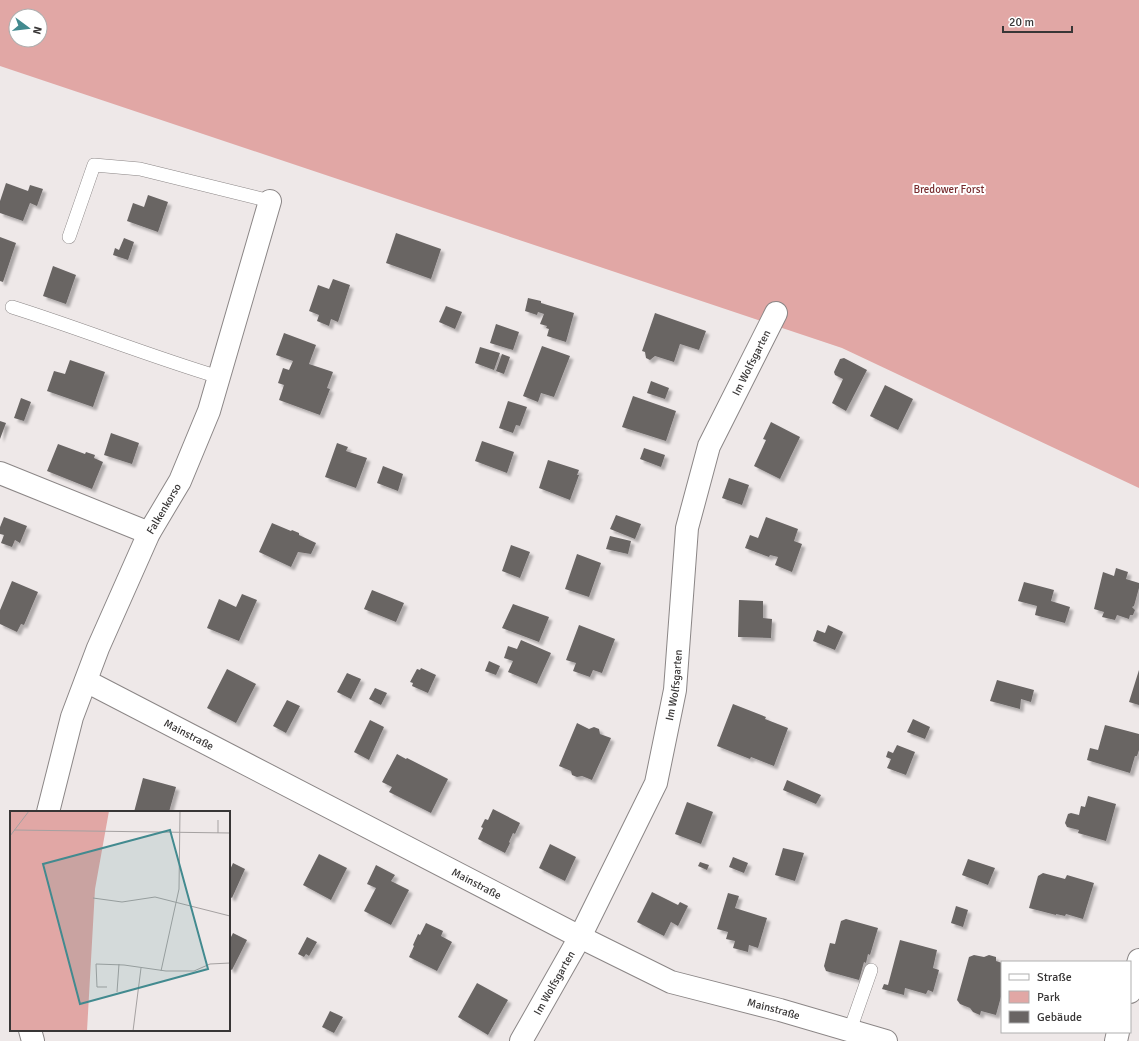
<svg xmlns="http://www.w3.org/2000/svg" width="1139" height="1041" viewBox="0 0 1139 1041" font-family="Signika,sans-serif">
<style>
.green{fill:#e1a7a5;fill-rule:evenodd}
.building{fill:#696564;filter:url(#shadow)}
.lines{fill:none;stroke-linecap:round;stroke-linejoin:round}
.service-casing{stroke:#8b8686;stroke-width:14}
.minor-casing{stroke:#8b8686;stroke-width:24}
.service{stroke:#fff;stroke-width:13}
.minor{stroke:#fff;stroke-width:22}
.labels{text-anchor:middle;stroke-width:4;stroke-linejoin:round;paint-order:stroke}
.park-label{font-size:11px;fill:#782d2f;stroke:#fff}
.street-label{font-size:11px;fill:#383636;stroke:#fff}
.inset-road{fill:none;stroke:#a5a1a1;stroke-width:1}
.view{fill:#428a8f;fill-opacity:0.15;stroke:#428a8f;stroke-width:2}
.inset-edge{fill:none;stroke:#383636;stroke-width:2}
</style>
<defs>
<filter id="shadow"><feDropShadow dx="3.5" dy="3.5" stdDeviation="1" flood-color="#0004"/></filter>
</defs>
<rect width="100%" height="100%" fill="#eee8e8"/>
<path class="green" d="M0,0H1139V488L842,348L0,66ZM16,16H40V40H16Z"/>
<path class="building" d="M6,183L28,191L30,185L43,189L37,206L30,203L23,221L0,213V201Z
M148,195L168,202L158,232L127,221L133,203L144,207Z
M396,233L441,249L431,279L386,263Z
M0,237L16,243L3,282L0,281Z
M124,238L134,242L128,260L113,255L115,248L119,250Z
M53,266L76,275L66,304L43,296Z
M333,279L350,285L338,322L331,319L329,326L317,321L319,315L309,311L318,285L329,289Z
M528,298L541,301V303L574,313L566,342L547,336L549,329L546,328L547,326L540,324L544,314L538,312L537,315L525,311Z
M446,306L462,312L455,329L439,322Z
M655,313L706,331L699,350L680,344L674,362L655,356L650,360L646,358L645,352L642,351Z
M496,324L519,332L513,350L490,343Z
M284,333L316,345L309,364L333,372L327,388L330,389L320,415L279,400L284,385L278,383L283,368L289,370L293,361L276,355Z
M542,346L570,356L554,397L541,393L538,402L523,396Z
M480,347L500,353L494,370L475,363Z
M502,354L510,357L504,374L496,371Z
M844,358L867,370L846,411L832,403L843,379L835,375L834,372L840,359Z
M70,360L105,372L93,407L47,391L54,371L65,374Z
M651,381L669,388L665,399L647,393Z
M885,385L913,399L898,430L870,416Z
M633,396L676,411L666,441L622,427Z
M21,398L31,402L24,421L14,418Z
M508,401L527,407L520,426L516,425L513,433L499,428Z
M0,421L6,423L0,439Z
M771,422L800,437L780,479L754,466L766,440L763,439Z
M111,433L139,443L132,464L104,455Z
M482,441L514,452L507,473L475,461Z
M337,443L348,447L346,451L367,458L356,488L325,477Z
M58,444L85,454L86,452L95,455L94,458L103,462L92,489L47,471Z
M644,448L665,455L661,467L640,459Z
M548,460L579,470L577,475H579L570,500L539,488Z
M383,466L403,474L398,491L377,483Z
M729,478L749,485L742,505L722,498Z
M616,515L641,524L635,539L610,529Z
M4,517L27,526L20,543L15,540L12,547L1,543L4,535L0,534V527Z
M766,517L798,529L794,541L802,544L792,572L775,565L778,557L770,555L769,557L745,548L750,535L758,538Z
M272,523L291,531L292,530L299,533V535L316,543L311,554L298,552L291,567L259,552Z
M610,536L631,541L628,554L606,549Z
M511,545L530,552L520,578L502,571Z
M577,554L601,563L589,597L565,589Z
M1116,568L1128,572L1126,579L1139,583V588L1134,606L1132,607L1135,610L1133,615H1130L1129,619L1117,615L1115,620L1102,617L1104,612L1094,609L1103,572L1114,576Z
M12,581L38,592L24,625L21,624L17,632L0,624V610Z
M1024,582L1054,590L1051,601L1070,607L1065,623L1035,615L1037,606L1018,601Z
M372,590L404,603L396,622L364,609Z
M242,594L257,600L239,641L207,628L219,599L236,607Z
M739,600L763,601V618L772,619L771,638L738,637Z
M513,604L549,617L539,642L502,628Z
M579,625L615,639L602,673L593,670L590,677L573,671L576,663L566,660Z
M828,625L843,632L835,650L813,641L817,630L825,633Z
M521,640L551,653L537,684L508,672L513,661L504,658L508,646L517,649Z
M489,661L500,666L496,675L485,671Z
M421,668L436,675L428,693L412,686L413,683L410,682L417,669L420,670Z
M227,669L256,684L236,723L207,708Z
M1139,670V705L1129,702Z
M347,673L361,679L351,699L337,692Z
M997,680L1034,690L1031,702L1021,699L1020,709L990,701Z
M375,688L387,693L381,705L369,699Z
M287,700L300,706L286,733L273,726Z
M733,704L766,717L765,719L788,728L774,766L751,757L750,759L717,746Z
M913,719L930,727L925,739L907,732Z
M370,720L384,727L369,760L354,752Z
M577,723L589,729L594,727L599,729L600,734L611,738L592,780L582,776L577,777L572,775L571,771L559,766Z
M1105,725L1139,734V750L1137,756H1135L1130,773L1087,760L1090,748L1098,750Z
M897,745L915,752L906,775L887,768L891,759L886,757L888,751L893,753Z
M397,754L406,759L407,758L448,779L431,813L389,792L392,787L382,782Z
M143,778L176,787L169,812H134Z
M787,780L821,795L816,804L783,790Z
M1088,796L1116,804L1106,841L1078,833L1079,830L1067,827L1065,823L1068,814L1071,813L1079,815L1081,806L1085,807Z
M687,802L713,812L701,844L675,834Z
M493,809L520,823L515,834L513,833L509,842L510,843L505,853L478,839L483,828L481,827L485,819L488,820Z
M550,844L576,857L565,881L539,868Z
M783,848L804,853L795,881L775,875Z
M319,854L347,868L331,900L303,885Z
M733,857L748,863L744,873L729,867Z
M968,859L995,868L988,885L962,875Z
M700,862L709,865L707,870L698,866Z
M233,863L245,869L232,898L229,896V872Z
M376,865L395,875L391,881L409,890L391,925L364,911L376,888L367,884Z
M1043,873L1065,879L1067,875L1094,883L1083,919L1066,914L1065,916L1056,914V915L1029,908L1038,876Z
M652,892L678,905L680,902L688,906L678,926L671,922L664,936L637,922Z
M728,893L739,896L735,908L767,918L758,948L749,945L748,952L733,948L735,941L726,939L728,932L717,929Z
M956,906L968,910L963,927L951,923Z
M846,919L878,928L870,955L868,954L866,963L864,962L859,980L826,971L824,966L830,943L835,944L841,921Z
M426,923L443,931L441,936L452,942L437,971L409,957L414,946L413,945L418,934L420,935Z
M233,933L247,940L232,970L229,968V941Z
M307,937L317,942L309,956L306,954L304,957L298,954Z
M900,940L937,950L933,968L939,970L933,992L928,990L926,994L905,988L904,995L882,989L884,984L888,985Z
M974,955L984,957L989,955L996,957V961L1002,963V993L996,1015L981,1011L980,1015L973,1012L970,1008L960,1004L957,1000L969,957Z
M477,983L508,1000L488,1035L458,1017Z
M330,1011L343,1017L334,1033L322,1027Z"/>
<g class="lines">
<defs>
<path id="service" d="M69,237L94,165L140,169L270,201
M12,307C82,329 149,356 219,377
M850,1030L871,970"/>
<g id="minor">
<path d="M0,473L149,533"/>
<path id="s1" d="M86,681L580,937L671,982L780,1010L886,1041"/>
<path id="s2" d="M48,812L72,717L98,648L149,533L180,481L209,411L270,201"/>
<path d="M1130,992L1139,960"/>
<path d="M30,1030L33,1041"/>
<path id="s3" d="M521,1041L580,937L656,783L675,690L687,528L709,446L776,313"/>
<path d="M1116,1041L1118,1032"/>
</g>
</defs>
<use href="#service" class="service-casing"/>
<use href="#minor" class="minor-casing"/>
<use href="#service" class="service"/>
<use href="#minor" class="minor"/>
</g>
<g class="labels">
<g class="park-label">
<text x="949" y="193">Bredower Forst</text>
</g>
<g class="street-label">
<text dy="4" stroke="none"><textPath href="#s3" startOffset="727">Im Wolfsgarten</textPath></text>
<text dy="4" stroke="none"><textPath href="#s2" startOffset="326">Falkenkorso</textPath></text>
<text dy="4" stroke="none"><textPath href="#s3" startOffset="391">Im Wolfsgarten</textPath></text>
<text dy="4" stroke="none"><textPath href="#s1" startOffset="116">Mainstraße</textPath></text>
<text dy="4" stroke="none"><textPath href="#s1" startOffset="440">Mainstraße</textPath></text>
<text dy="4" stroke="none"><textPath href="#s3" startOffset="67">Im Wolfsgarten</textPath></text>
<text dy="4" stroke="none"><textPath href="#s1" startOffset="764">Mainstraße</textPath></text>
</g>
</g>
<g transform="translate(10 811)">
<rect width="220" height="220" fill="#eee8e8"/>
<path d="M0,0H99L85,78L77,220H0Z" fill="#e1a7a5"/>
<path class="inset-road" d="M4,19L220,22M208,22V9M0,25L19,0M83,87L112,91L145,86L220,105M151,160L169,78L170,0M97,176H87L86,153L114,154L156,160H184L200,153L220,152M107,181L109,153M123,220L131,157"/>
<path class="view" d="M160,19L198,158L70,193L33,53Z"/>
<rect width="220" height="220" class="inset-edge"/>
</g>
<rect x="1001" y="961" width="130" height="72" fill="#ffffff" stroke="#afafaf"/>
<rect x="1009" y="974" width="20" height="6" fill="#ffffff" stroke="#afafaf"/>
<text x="1037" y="981" font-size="12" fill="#383636">Straße</text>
<rect x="1009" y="991" width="20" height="12" fill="#e1a7a5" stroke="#afafaf"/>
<text x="1037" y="1001" font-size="12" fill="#383636">Park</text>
<rect x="1009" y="1011" width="20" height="12" fill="#696564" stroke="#afafaf"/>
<text x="1037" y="1021" font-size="12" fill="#383636">Gebäude</text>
<g transform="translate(28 28) rotate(105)"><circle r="19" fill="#ffffff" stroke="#afafaf"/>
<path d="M0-3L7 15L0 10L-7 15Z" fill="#428a8f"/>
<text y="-6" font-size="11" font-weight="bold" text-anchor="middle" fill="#383636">N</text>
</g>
<path d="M1003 26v6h69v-6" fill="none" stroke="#383636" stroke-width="2"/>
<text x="1009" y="26" font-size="12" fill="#383636" stroke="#ffffff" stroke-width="3" paint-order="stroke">20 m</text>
</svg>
